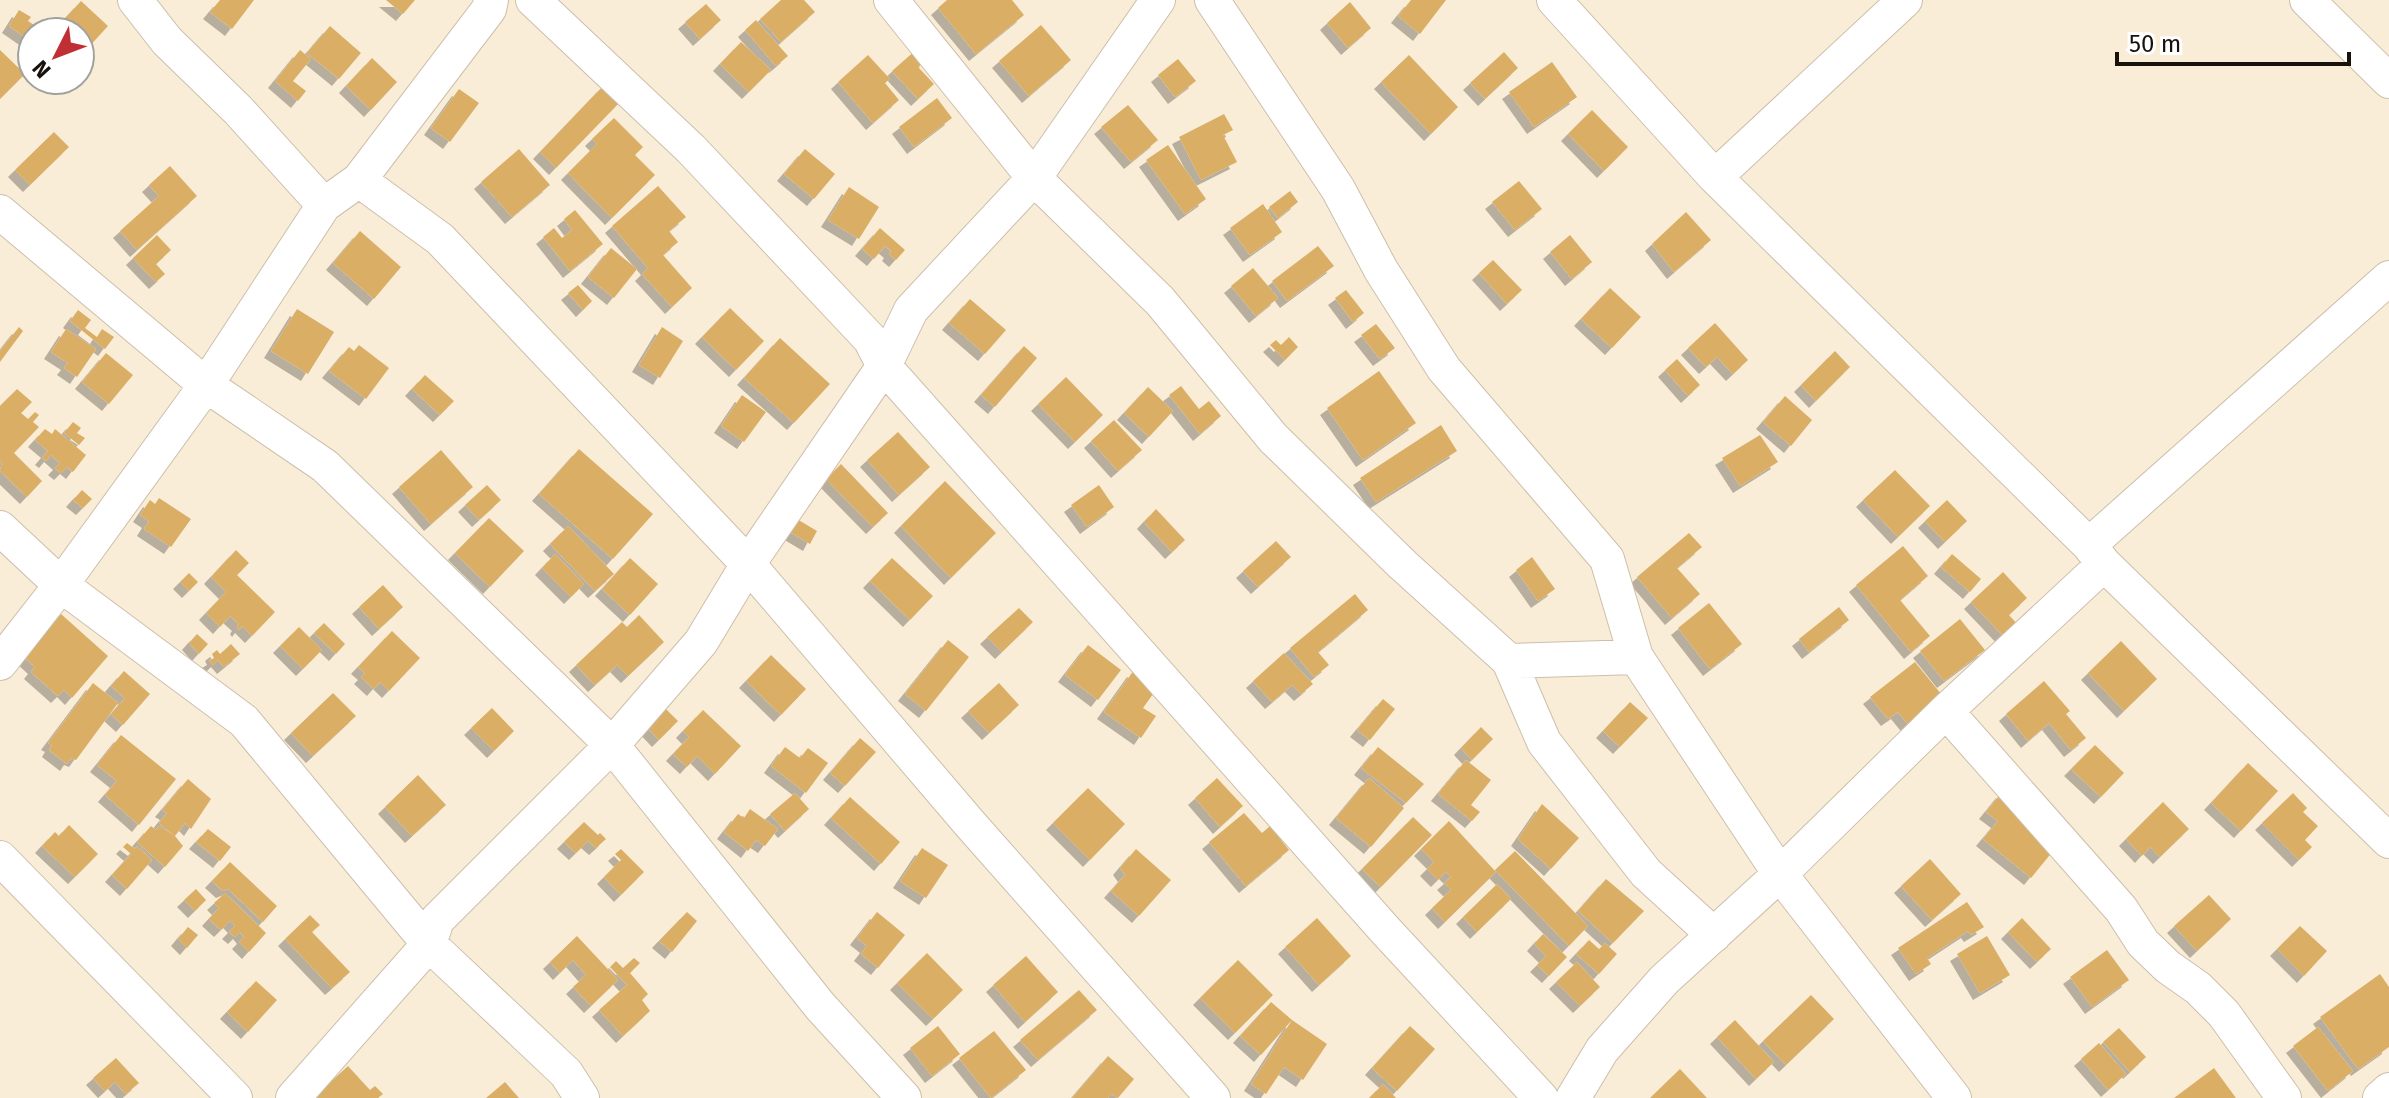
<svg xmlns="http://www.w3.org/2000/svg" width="2389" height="1098" viewBox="0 0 2389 1098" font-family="'Fira Sans',sans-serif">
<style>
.building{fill:#daae65;filter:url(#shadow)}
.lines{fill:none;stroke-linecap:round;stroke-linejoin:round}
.minor-casing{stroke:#ccbfab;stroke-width:36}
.minor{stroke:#fff;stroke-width:34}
</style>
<defs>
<filter id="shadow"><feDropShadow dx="-7" dy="7" stdDeviation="0" flood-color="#0004"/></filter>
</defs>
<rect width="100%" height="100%" fill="#faedd8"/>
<path class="building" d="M220,0H254L232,29L210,12Z
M386,0H415L403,14Z
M781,0H804L815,12L781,42L760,19Z
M947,0H1012L1024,15L976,54L938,8Z
M1411,0H1446L1420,34L1398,16Z
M81,1L108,26L86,50L80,45V32H67L59,25Z
M1350,2L1371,28L1348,48L1327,23Z
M706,4L721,20L700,39L685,22Z
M19,10L31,17L28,21L40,29L38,32H32V42L9,26Z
M756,20L788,56L776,66L745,30Z
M1041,25L1071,60L1029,96L999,61Z
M330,26L361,53L339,79L307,53Z
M741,42L771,70L749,92L720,64Z
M917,49L927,60L918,67L934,84L918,99L892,71Z
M0,50L25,74L0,99Z
M300,50L311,59L293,81L306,91L298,101L275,81Z
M1504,52L1518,68L1485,99L1470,83Z
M868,55L890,79L885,83L899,100L873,123L838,82Z
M1409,55L1458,107L1431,134L1381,82Z
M372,58L397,82L371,110L346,86Z
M1178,59L1196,81L1175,97L1158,75Z
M1552,62L1577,97L1534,127L1509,92Z
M604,85L621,101L556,168L540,152Z
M459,89L479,103L450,142L431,128Z
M937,98L952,118L914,147L899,127Z
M1128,105L1158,140L1131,162L1101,127Z
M1592,110L1628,147L1604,171L1568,134Z
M1224,114L1233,130L1223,135L1237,162L1201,180L1179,137Z
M614,118L643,147L635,155L655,175L612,218L568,173L597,144L592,139Z
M54,132L69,147L30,185L15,170Z
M1168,145L1206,199L1185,214L1146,160Z
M519,149L550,185L512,217L481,182Z
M805,149L835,174L814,199L784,174Z
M170,166L197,196L137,250L120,231L159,196L149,185Z
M1519,181L1542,209L1515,230L1492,202Z
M658,186L686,217L669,231L678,242L663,255L692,288L672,307L642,274L648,268L612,226Z
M849,187L879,207L859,239L828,220Z
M1290,191L1298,202L1278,218L1269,207Z
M1263,204L1282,232L1250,255L1230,228Z
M575,210L603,244L570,271L543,237L554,228L562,238L572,230L564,219Z
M1686,212L1711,240L1674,272L1652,244Z
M880,228L905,250L896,260L889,254L891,251L885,246L874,259L862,249Z
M360,231L401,267L374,299L333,263Z
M157,235L171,250L156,264L165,274L156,282L133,258Z
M1570,235L1592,262L1572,279L1550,252Z
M1318,246L1334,266L1287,301L1272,281Z
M611,248L637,269L614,298L588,277Z
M1493,260L1522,290L1507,304L1479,273Z
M1253,268L1278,298L1256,316L1231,286Z
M578,285L592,301L583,310L568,293Z
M1610,288L1641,317L1612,348L1581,319Z
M1346,290L1364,313L1353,322L1335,298Z
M970,299L1006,330L985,354L949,323Z
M730,308L764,341L736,370L702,337Z
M297,309L334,332L308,374L271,351Z
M78,310L91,320L85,328L97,337L102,329L114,337L105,349L70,321Z
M1715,323L1748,360L1733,374L1717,357L1706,367L1688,348Z
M1376,324L1395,348L1380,359L1361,335Z
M19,327L23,331L0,362V351Z
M662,327L683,341L660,378L639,365Z
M66,329L96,349L77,377L64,368L68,363L51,352Z
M1289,337L1298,347L1285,360L1270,345L1276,340L1281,345Z
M780,338L830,384L794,423L744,378Z
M359,345L389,368L366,399L329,371L349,347L354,351Z
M1024,346L1037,358L995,407L981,395Z
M1835,351L1850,367L1816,401L1801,385Z
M106,353L133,375L109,404L82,382Z
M1677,359L1700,385L1688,396L1665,370Z
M1379,371L1416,423L1363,460L1327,408Z
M425,375L454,401L440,415L412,389Z
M1066,377L1103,415L1075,442L1038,404Z
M1181,386L1199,409L1209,401L1221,416L1200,434L1169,395Z
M1148,387L1173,411L1149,437L1124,413Z
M17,389L32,402L21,413L28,419L35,412L39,415L33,422L39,427L14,453L42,481L27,497L0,471L2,463L0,461V406Z
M742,395L766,412L744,442L721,426Z
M1785,396L1812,420L1791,446L1763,422Z
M1114,420L1142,450L1118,471L1091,441Z
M73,422L81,428L77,433L85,438L79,445L64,433Z
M1441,425L1457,451L1376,502L1360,478Z
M45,429L52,434L55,429L86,455L73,472L67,467L61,473L55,468L60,463L51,455L46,461L42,458L48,451L35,440Z
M898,432L930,467L899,495L867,460Z
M1760,435L1778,462L1740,486L1722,458Z
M579,449L653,514L613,559L539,494Z
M441,450L473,487L431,524L399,487Z
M841,464L888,513L873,527L826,479Z
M1895,470L1930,506L1898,537L1863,500Z
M945,481L996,533L951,578L901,526Z
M487,485L501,500L479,520L465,505Z
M1099,485L1114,507L1087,527L1071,505Z
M82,490L92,499L83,508L73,500Z
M159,498L191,519L171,547L144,529L149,521L140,515L150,500L155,504Z
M1947,500L1967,521L1945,542L1925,521Z
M1156,509L1185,540L1172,552L1144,522Z
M489,518L524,551L490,587L455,553Z
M797,519L817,531L810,544L790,532Z
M568,526L614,574L595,591L550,544Z
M1689,533L1702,547L1677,568L1700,594L1672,618L1637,577Z
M1276,541L1291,557L1258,587L1243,571Z
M1903,546L1928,576L1900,600L1930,636L1911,652L1856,585Z
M236,550L249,563L237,575L275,612L252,636L242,626L239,630L237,627L239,624L230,616L220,627L206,613L226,592L211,577Z
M555,554L584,584L571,597L542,568Z
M1952,554L1981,579L1970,592L1941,567Z
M1532,557L1555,589L1538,601L1516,570Z
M630,558L658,584L630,615L602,589Z
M892,558L933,596L910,620L870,581Z
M2003,572L2027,598L2009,615L2020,627L2007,640L1971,602Z
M189,573L198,582L189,591L180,582Z
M383,585L403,607L379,629L359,607Z
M1355,594L1368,610L1318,652L1329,665L1314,677L1290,648Z
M1709,603L1742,644L1710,669L1678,628Z
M1839,607L1849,620L1809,652L1799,639Z
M1019,608L1033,622L1002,652L987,637Z
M61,614L108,656L72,698L64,690L58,696L31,672L35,667L23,656Z
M639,615L664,642L628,676L617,665L595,685L576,665L622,622L627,627Z
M1960,619L1985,650L1944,681L1920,651Z
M324,623L345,644L336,654L314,633Z
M299,627L322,650L303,669L280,646Z
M392,631L420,658L389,691L380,682L374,689L361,677L365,673L358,667Z
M197,634L208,644L199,654L189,643Z
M948,640L969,657L926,711L905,694Z
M2121,641L2157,679L2124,711L2088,673Z
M231,644L240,654L224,667L218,660L213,665L209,661L214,658L212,654L217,650L220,654Z
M1088,645L1121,670L1098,700L1065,675Z
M1284,653L1313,684L1301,694L1292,685L1272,702L1253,681Z
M771,655L806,689L781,715L746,681Z
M1915,662L1946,700L1911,728L1898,712L1888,719L1870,697Z
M1134,670L1158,687L1143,708L1156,716L1141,738L1104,712Z
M124,671L150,694L123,725L111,714L125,698L111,686Z
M2044,681L2070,711L2066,714L2086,738L2071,750L2049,723L2028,741L2006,714Z
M93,683L118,703L76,760L71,758L67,764L49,750L52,745L48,743Z
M999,683L1019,705L989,733L968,711Z
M333,693L356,716L313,756L291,733Z
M1383,699L1395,709L1370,740L1357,730Z
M1630,702L1648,718L1620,747L1603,731Z
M663,706L678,721L659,740L644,724Z
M492,708L514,731L494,751L471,728Z
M703,710L741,746L715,774L697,756L687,767L673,754L689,737L683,731Z
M1481,727L1493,739L1472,760L1461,748Z
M121,735L176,779L139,825L105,795L117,781L97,765Z
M860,738L876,752L845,786L830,773Z
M2095,745L2124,773L2101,797L2071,769Z
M785,747L800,758L808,748L828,763L806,793L771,766Z
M1378,747L1424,784L1406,803L1361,768Z
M1466,760L1491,780L1471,805L1480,812L1472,821L1438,794Z
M2248,763L2278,791L2241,831L2211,803Z
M418,775L446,805L412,836L385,807Z
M1217,778L1243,806L1220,827L1195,798Z
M1369,778L1404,808L1371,847L1336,818Z
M188,779L211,799L191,829L185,823L175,836L159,823L167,813L162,810Z
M1088,788L1125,824L1090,860L1053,823Z
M2003,791L2062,840L2031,878L1983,839L1998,821L1986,812Z
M795,793L809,809L785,831L770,814Z
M2293,793L2307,808L2303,812L2318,826L2305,840L2312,847L2299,860L2262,823Z
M850,797L900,842L881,864L831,818Z
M2163,802L2189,829L2160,857L2150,847L2142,856L2126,839Z
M1542,804L1579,838L1551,869L1518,839Z
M750,809L778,829L765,846L756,840L748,851L724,832L738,814L744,818Z
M1244,813L1262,833L1270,826L1289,850L1246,886L1209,842Z
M1413,817L1432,835L1381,887L1362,869Z
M1449,821L1496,872L1445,922L1432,908L1451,890L1444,883L1451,877L1446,872L1438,880L1427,869L1434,862L1421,849Z
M584,822L598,835L600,833L606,839L596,848L588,841L576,853L564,842Z
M69,825L98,854L75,877L42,846L55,832L59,836Z
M151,826L156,830L159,826L175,836L183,846L165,867L137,842Z
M208,829L231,847L220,861L196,842Z
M127,843L135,849L137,846L152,860L127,889L112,875L131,854L123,847Z
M922,848L948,865L926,898L900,881Z
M621,849L644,872L621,895L604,877L621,860L615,854Z
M1136,849L1171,880L1139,916L1111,891L1125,875L1120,868Z
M1515,851L1588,926L1569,946L1495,870Z
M1930,859L1961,894L1932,920L1901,886Z
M230,862L277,906L263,922L228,889L223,891L212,881Z
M1606,879L1644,911L1613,943L1578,911Z
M1497,884L1511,899L1477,932L1463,917Z
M196,889L206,900L195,911L184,900Z
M225,893L266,933L249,952L239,942L244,937L240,932L235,937L229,932L235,926L230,921L221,930L209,919L219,908L214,903Z
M2209,895L2231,919L2197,951L2174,926Z
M1967,902L1984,927L1971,935L1968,931L1927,958L1931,964L1916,974L1898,948Z
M687,912L697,921L672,952L659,941Z
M877,912L905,935L878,968L861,954L867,946L857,938Z
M310,915L320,925L312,932L350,972L332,988L285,939Z
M1317,918L1351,956L1319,985L1285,947Z
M2022,918L2051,949L2037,962L2008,932Z
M2300,926L2327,951L2304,976L2277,949Z
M188,927L198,935L187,948L178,939Z
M1543,934L1567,957L1549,976L1537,965L1546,956L1534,944Z
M577,936L618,980L591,1006L573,987L586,975L573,960L560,973L550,962Z
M1987,936L2010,975L1980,993L1957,954Z
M1589,940L1599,949L1605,943L1617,954L1599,974L1576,954Z
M2107,950L2129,980L2092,1007L2070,977Z
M927,953L963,990L933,1019L897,983Z
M1026,956L1058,992L1025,1022L993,985Z
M634,958L640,963L630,973L648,994L642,1000L650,1011L623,1036L599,1010L627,985L610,967L616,961L623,968Z
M1238,960L1273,995L1235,1033L1200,998Z
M1577,962L1600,987L1580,1006L1556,982Z
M2380,974L2389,987V1047L2358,1069L2320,1017Z
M256,981L277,1000L248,1032L227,1012Z
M1079,990L1097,1010L1038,1060L1020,1040Z
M1811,995L1834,1019L1786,1065L1763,1041Z
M1271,1002L1292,1020L1261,1055L1240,1036Z
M1292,1020L1327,1044L1303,1080L1284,1067L1266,1094L1251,1084Z
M1735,1020L1774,1062L1756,1079L1717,1037Z
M938,1026L960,1054L932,1076L910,1048Z
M1410,1026L1435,1049L1397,1091L1372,1068Z
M2318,1027L2353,1071L2328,1091L2293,1046Z
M2119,1028L2146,1057L2130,1072L2103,1042Z
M994,1031L1026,1070L991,1098L959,1058Z
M2099,1043L2126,1074L2108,1090L2081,1059Z
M1108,1056L1134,1079L1118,1098L1112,1094L1108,1098H1072Z
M116,1058L139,1083L126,1094L115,1082L105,1091L93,1078Z
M348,1066L370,1090L375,1086L383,1094L378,1098H313Z
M2214,1068L2236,1098H2174Z
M1680,1069L1707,1098H1650Z
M505,1082L519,1098H486Z
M1383,1084L1396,1098H1369Z"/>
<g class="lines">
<defs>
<path id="minor" d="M135,0L167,41L238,110L324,205
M533,0L691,149L870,339L884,366L1386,931L1541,1098
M891,0L1034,178L1160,301L1273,438L1403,565L1509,661L1636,657
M1212,0L1338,189L1381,270L1444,369L1607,559L1636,657L1780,874L1954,1098
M1554,0L1715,177L2089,545L2104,564L2389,841
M2307,0L2389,81
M1715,177L1905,0
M359,180L440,239L748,564L971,825L1213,1098
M0,212L206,385L325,466L612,745L820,1006L904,1098
M0,528L61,585L244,721L429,944L566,1073L582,1098
M2089,545L2389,278
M1509,661L1544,742L1646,873L1714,935
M0,663L61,585L206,385L324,205L359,180L489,9L491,0
M1946,711L2121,909L2143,943L2168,967L2198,988L2224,1014L2284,1098
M0,858L235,1098
M293,1098L429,944L437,920L612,745L701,642L748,564L884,366L911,310L1034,178L1158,0
M1573,1098L1602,1050L1664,980L1780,874L1946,711L2104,564
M2380,1098L2389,1090"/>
</defs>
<use href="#minor" class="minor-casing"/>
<use href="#minor" class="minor"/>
</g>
<g transform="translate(56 56) rotate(228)"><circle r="38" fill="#ffffff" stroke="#a2a19e" stroke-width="2"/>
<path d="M0-6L14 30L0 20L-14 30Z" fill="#bf2f34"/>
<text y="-12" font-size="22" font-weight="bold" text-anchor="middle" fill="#17130c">N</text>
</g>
<path d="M2117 52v12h232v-12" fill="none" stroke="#17130c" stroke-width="4"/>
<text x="2129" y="52" font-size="24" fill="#17130c" stroke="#ffffff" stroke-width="6" paint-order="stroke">50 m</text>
</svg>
